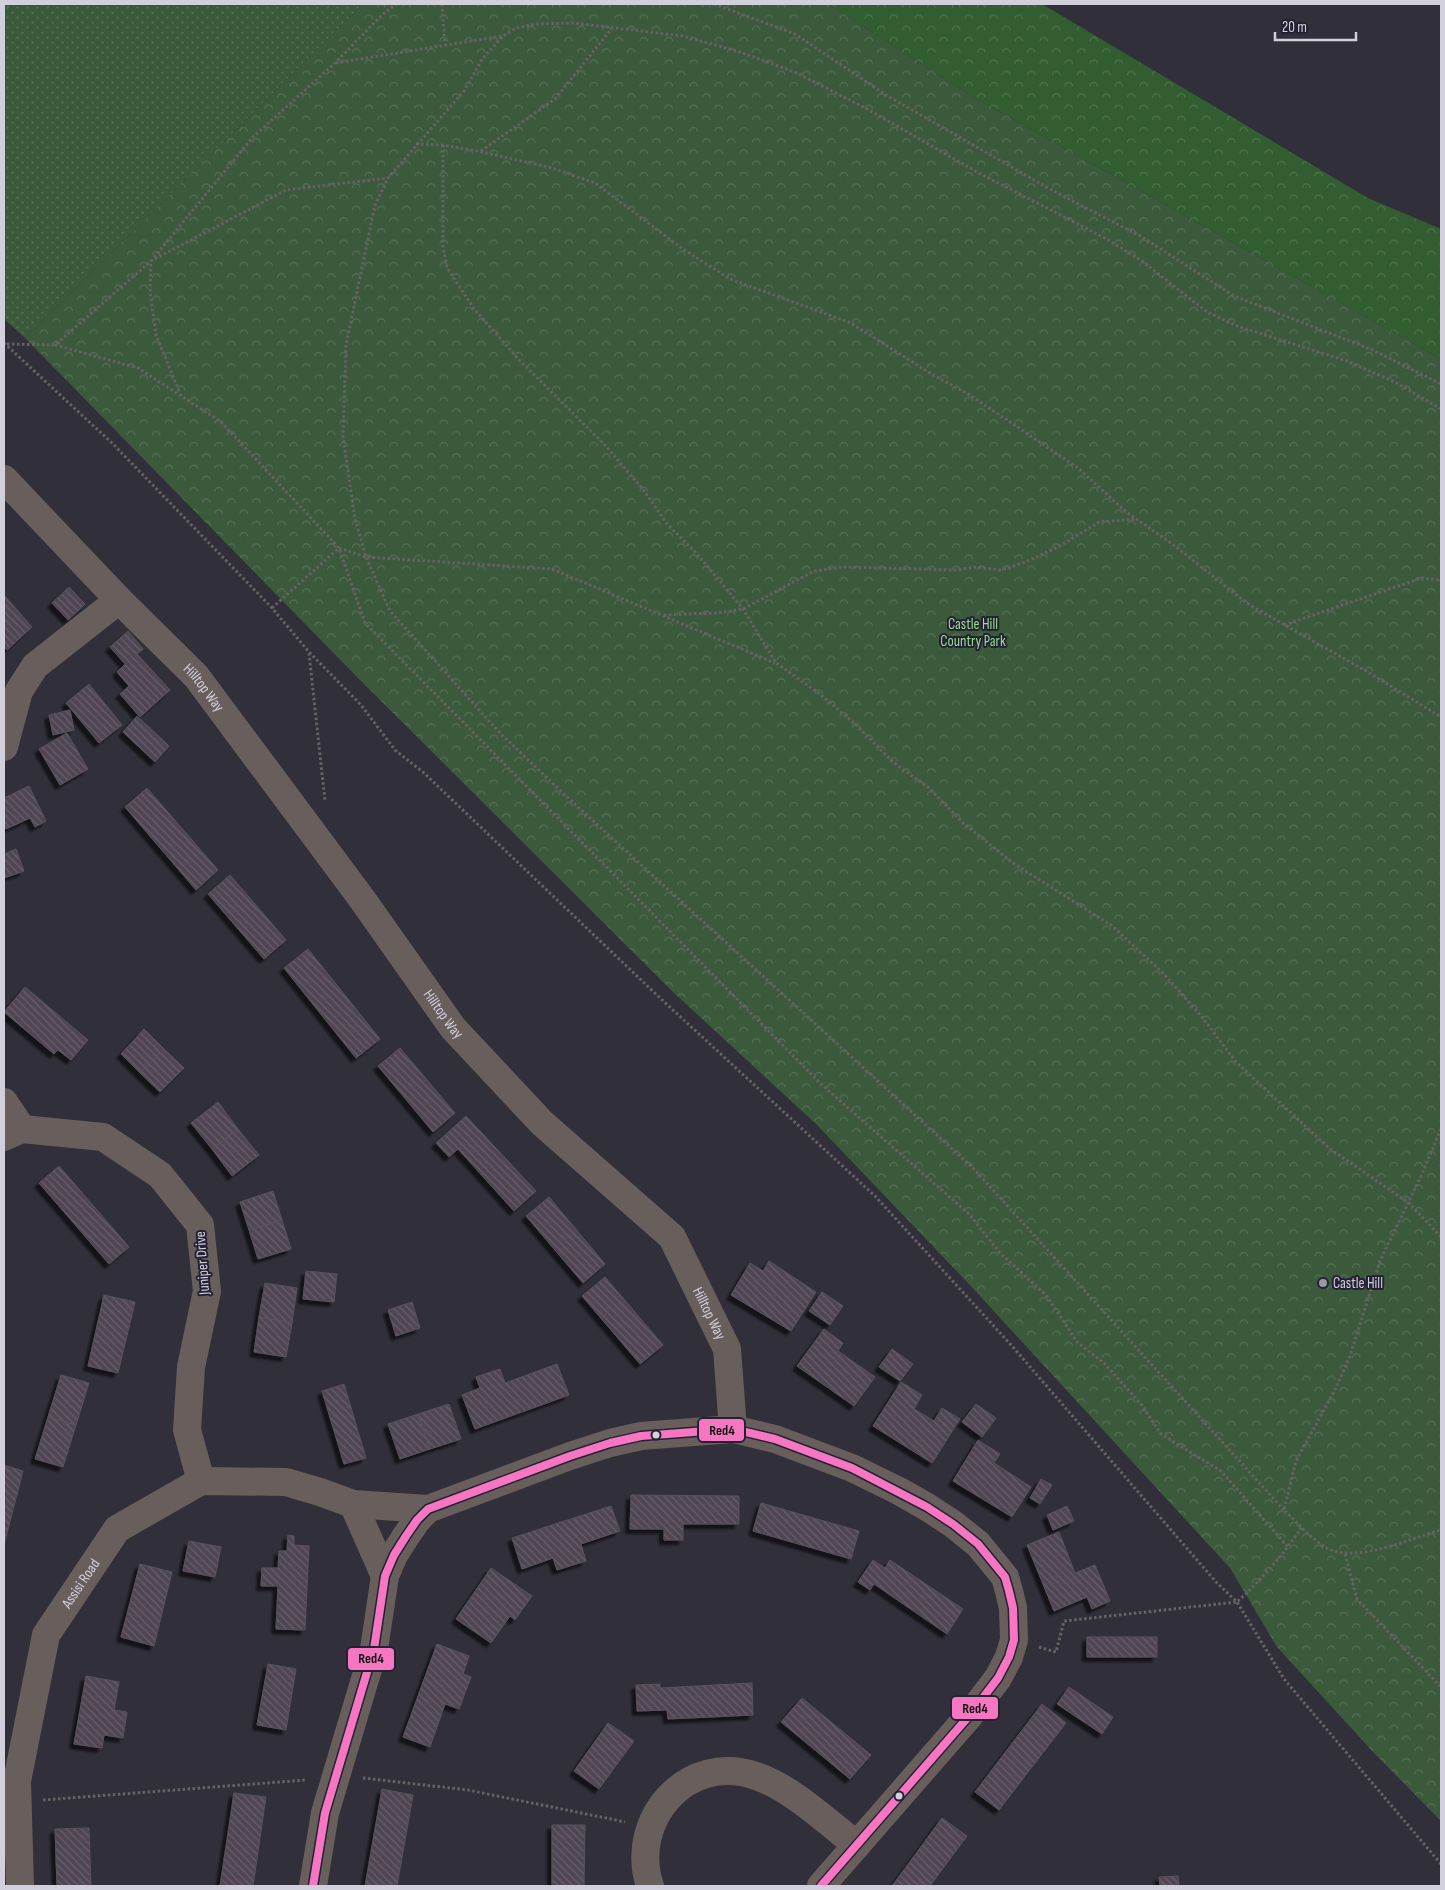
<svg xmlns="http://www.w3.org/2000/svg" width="1445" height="1890" viewBox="0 0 1445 1890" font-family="'Sofia Sans Condensed',sans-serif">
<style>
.grass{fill:url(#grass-dots)}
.forest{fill:url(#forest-crowns)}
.park{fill:url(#park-crowns)}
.building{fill:url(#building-back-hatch);stroke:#57535b;filter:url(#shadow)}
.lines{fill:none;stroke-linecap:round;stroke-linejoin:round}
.path{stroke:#676263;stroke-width:3;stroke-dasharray:2.5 2.5;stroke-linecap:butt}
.minor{stroke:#685f5d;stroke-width:28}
.bus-1-casing{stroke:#252134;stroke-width:11}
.bus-1{stroke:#f776c1;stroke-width:8}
.poi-dot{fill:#9a98a4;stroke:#252134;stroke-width:2}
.bus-dot{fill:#d2d0dd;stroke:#252134;stroke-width:2}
.labels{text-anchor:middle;stroke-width:4;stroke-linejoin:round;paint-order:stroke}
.park-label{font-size:15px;fill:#96de92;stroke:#252134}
.street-label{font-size:15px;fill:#d2d0dd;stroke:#252134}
.poi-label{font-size:15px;fill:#d2d0dd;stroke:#252134;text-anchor:start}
.line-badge{stroke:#252134;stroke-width:2}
.pale-badge-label{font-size:14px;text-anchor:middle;font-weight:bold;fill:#111}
</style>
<defs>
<pattern id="grass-dots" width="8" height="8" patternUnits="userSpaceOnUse" patternTransform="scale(1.25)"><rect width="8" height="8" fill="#3b593b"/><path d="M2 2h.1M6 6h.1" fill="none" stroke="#567057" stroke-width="1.8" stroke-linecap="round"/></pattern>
<pattern id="forest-crowns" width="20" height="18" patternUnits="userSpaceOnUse" patternTransform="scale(1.25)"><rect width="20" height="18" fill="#325d31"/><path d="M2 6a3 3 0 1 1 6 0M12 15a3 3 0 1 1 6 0" fill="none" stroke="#4f734e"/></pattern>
<pattern id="park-crowns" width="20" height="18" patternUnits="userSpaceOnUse" patternTransform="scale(1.25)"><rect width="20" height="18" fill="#3b593b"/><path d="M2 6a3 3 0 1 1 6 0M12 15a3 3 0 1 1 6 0" fill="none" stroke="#567057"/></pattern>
<pattern id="building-back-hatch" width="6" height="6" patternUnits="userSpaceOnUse" patternTransform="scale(1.25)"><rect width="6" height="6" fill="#4f4553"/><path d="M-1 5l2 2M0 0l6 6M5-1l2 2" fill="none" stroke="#675f6b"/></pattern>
<filter id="shadow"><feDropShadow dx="-4.5" dy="4.5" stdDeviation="1" flood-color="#0009"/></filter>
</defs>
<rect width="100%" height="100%" fill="#312f3a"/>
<path class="grass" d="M4,4H363L25,338L4,319Z"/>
<path class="forest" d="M828,4H1042L1368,198L1441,229V359L973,97Z"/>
<path class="park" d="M363,4H828L973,97L1441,359V1821L1374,1753L1277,1647L1230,1568L968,1283L817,1125L673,992L358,678L25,338Z"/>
<path class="building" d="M69,587L85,604L68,620L52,603Z
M4,595L32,627L7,650L4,646Z
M128,631L143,649L137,654L170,690L140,717L120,694L129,686L117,672L125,664L110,647Z
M89,684L122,725L99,743L66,703Z
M70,710L74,730L53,735L49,715Z
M137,716L169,746L155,762L123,732Z
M67,733L88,769L60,785L39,749Z
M29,786L46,821L35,827L30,818L6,829L4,825V798Z
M147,788L218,870L196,890L125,807Z
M16,849L24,871L4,878V854Z
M230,875L286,940L264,959L208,894Z
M308,949L380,1039L356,1058L284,968Z
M25,987L88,1040L71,1060L58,1050L54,1054L4,1012Z
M144,1029L164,1049L140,1073L121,1054Z
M400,1048L455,1113L433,1132L378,1066Z
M164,1049L184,1068L160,1092L140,1073Z
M218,1102L238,1129L212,1149L191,1123Z
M466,1116L536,1191L514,1211L458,1149L449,1157L436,1143Z
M238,1129L259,1155L232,1176L212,1149Z
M59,1166L129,1247L109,1264L39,1183Z
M273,1191L282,1220L249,1230L240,1202Z
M549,1197L605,1264L583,1283L526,1216Z
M282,1220L291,1249L258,1259L249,1230Z
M769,1261L816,1292L791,1331L731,1295L750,1263L763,1271Z
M306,1271L337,1274L334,1302L303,1299Z
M605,1277L663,1345L640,1364L582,1296Z
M265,1283L297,1288L292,1323L259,1317Z
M822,1292L843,1306L830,1325L809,1311Z
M104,1295L135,1302L118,1373L88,1366Z
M412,1302L420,1328L396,1336L388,1310Z
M259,1317L292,1323L286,1357L254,1352Z
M824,1329L843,1343L838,1351L875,1377L854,1406L797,1366Z
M892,1349L913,1364L900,1381L879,1367Z
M557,1364L569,1395L475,1429L462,1395L480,1388L476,1377L500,1369L505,1383Z
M61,1375L89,1383L76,1425L48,1417Z
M901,1382L922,1395L914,1409L934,1421L942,1408L960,1419L932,1463L873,1426Z
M344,1384L366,1458L344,1464L322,1391Z
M449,1404L461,1439L430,1449L418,1414Z
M976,1404L996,1418L982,1437L962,1422Z
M418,1414L430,1449L400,1459L388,1424Z
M48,1417L76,1425L63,1467L35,1459Z
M978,1440L1000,1454L994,1463L1031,1487L1012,1517L953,1481Z
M4,1465L23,1471L4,1545Z
M1041,1479L1052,1485L1040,1504L1030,1498Z
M631,1495L739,1496V1524H683V1540H664V1529H630Z
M761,1503L859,1531L851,1559L753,1531Z
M611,1506L620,1531L581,1544L586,1561L557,1570L553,1558L522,1569L512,1538Z
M1067,1506L1074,1521L1053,1530L1047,1515Z
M1059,1532L1075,1573L1095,1565L1110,1601L1092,1609L1087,1597L1054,1611L1027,1545Z
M288,1535L294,1536V1545L309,1546L305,1630L276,1629L278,1586H261L262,1568H278L279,1551H287Z
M189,1541L221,1547L215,1577L183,1571Z
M873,1560L885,1568L890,1560L963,1609L947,1634L874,1584L870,1590L858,1582Z
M140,1564L172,1572L154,1646L121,1637Z
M491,1568L532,1596L515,1620L510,1616L491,1643L456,1619Z
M1087,1637H1157V1657H1087Z
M437,1644L469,1656L463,1674L471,1677L459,1709L445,1704L430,1747L403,1737Z
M268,1664L296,1669L286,1730L257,1725Z
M86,1676L119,1682L114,1710L127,1712L123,1738L104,1735L102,1748L74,1744Z
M752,1683L753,1715L668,1719L667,1710L637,1711L636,1685L660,1684V1688Z
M1069,1687L1113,1717L1102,1734L1057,1704Z
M802,1698L871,1755L850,1779L781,1722Z
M1042,1704L1066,1723L999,1810L975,1792Z
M608,1723L634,1741L599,1789L574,1771Z
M382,1789L413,1795L397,1886H365Z
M234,1793L266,1797L253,1886H220Z
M942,1818L967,1836L930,1886H892Z
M552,1825H585L584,1886H552Z
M89,1828L91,1886H57L55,1829Z
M1178,1876L1179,1886H1160L1159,1877Z"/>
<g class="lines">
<path class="path" d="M442,4L445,45
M714,4L795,34L886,95L1048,188L1142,237L1234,296L1373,350L1441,384
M336,63L502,36
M416,144L443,145L482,152L552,168L595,183L683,249L730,279L851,323L933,375L970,395L1078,468L1125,511L1175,546L1248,604L1366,671L1441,717
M443,145V246L447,268L475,310L521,362L607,447L645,492L667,524L697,554L743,609L776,663L820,694L854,723L894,763L929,788L963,823L1013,863L1111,925L1164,974L1202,1017L1236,1062L1329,1148L1409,1203L1441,1237
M481,151L555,99L613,27
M4,343L112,443L272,608L309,652L361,705L395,750L424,773L661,999L875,1196L1012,1346L1216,1582L1237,1602L1284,1679L1441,1864
M7,344L55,345L151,261L286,190L388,178
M55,345L138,368L221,422L339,548L365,623L822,1085L970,1215L1000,1253L1046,1295L1077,1342L1104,1363L1141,1404L1161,1434L1221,1471L1288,1547
M181,396L156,335L150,292L151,261L253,137L335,63L382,15L396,4
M272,608L339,548L366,557L552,569L775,663
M664,615L717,613L743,609L814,571L843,567L955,570L977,567L1001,570L1023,563L1058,547L1099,522L1137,519
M1284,625L1422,578L1441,580
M309,653L325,801
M1441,1129L1421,1176L1380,1261L1350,1356L1337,1386L1296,1461L1284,1510C1297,1522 1310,1538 1325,1547C1355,1565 1410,1538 1441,1530
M1284,1510L973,1168L567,797L500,733L390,611L366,557L355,519L343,437L346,345L375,205L388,178L465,90L482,59L503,36L516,28L536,24L573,23L683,36L737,51L797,73L869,110L977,172L1105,238L1142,261L1207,312L1237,326L1347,361L1395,382L1441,409
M1345,1554L1357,1599L1441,1687
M1039,1647L1056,1652L1064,1621L1237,1602C1261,1580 1284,1554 1302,1527
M363,1778L468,1790L625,1822
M43,1800L306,1780"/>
<g class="minor">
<path id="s1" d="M4,479L119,600L196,676L362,899L453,1028L542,1123L672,1237L727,1349L733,1429"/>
<path d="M4,747L19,691L35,666L119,600"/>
<path d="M4,1102L22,1129"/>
<path d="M4,1137L22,1129L103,1137L160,1175L200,1225L207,1291L191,1367L187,1430L201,1481"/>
<path d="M353,1504L385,1576"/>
<path id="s2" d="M20,1886L17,1781L46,1635L117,1529L201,1481L286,1482L320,1492L353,1504L428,1509"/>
<path d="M313,1886L325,1813L374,1649L385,1576L394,1555L406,1536L417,1520L428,1509L570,1456L610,1443L641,1436L733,1429L775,1439L852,1468L899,1491L927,1507L953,1524L978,1544L1005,1577L1009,1591L1013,1608L1014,1640L1009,1657L998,1678L969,1716L821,1886"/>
<path d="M650,1886C628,1820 687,1752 756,1776C792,1788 827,1822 857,1845"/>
</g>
<defs>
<path id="bus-1" d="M313,1886L325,1813L374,1649L385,1576L394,1555L406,1536L417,1520L428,1509L570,1456L610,1443L641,1436L733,1429L775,1439L852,1468L927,1507L953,1524L978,1544L1005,1577L1009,1591L1013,1608L1014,1640L1009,1657L998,1678L969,1716L821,1886"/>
</defs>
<use href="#bus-1" class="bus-1-casing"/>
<use href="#bus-1" class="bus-1"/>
</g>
<circle class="poi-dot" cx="1323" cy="1283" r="5"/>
<g class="bus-dot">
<circle cx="656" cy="1435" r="4.5"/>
<circle cx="899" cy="1796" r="4.5"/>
</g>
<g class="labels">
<g class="park-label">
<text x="973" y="629">Castle Hill<tspan x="973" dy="17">Country Park</tspan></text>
</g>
<g class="street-label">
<text dy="5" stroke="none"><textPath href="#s1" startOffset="289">Hilltop Way</textPath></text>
<text dy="5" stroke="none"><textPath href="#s1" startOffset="694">Hilltop Way</textPath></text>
<text transform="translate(202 1263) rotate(-94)" y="5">Juniper Drive</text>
<text dy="5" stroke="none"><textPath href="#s1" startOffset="1099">Hilltop Way</textPath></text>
<text dy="5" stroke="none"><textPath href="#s2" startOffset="316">Assisi Road</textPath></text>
</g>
<g class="poi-label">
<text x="1333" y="1288">Castle Hill</text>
</g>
</g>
<g class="line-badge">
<rect x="698" y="1418" width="47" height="24" rx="5" fill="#f776c1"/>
<rect x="347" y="1647" width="48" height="24" rx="5" fill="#f776c1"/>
<rect x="951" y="1696" width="48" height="24" rx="5" fill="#f776c1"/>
</g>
<g class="pale-badge-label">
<text x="722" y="1435">Red4</text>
<text x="371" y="1663">Red4</text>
<text x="975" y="1713">Red4</text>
</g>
<rect width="1445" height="1890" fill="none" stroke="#d2d0dd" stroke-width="10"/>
<path d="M1275 32v8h81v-8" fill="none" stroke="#d2d0dd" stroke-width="2.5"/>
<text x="1282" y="32" font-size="15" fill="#d2d0dd" stroke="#252134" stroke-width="4" paint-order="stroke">20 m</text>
</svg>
